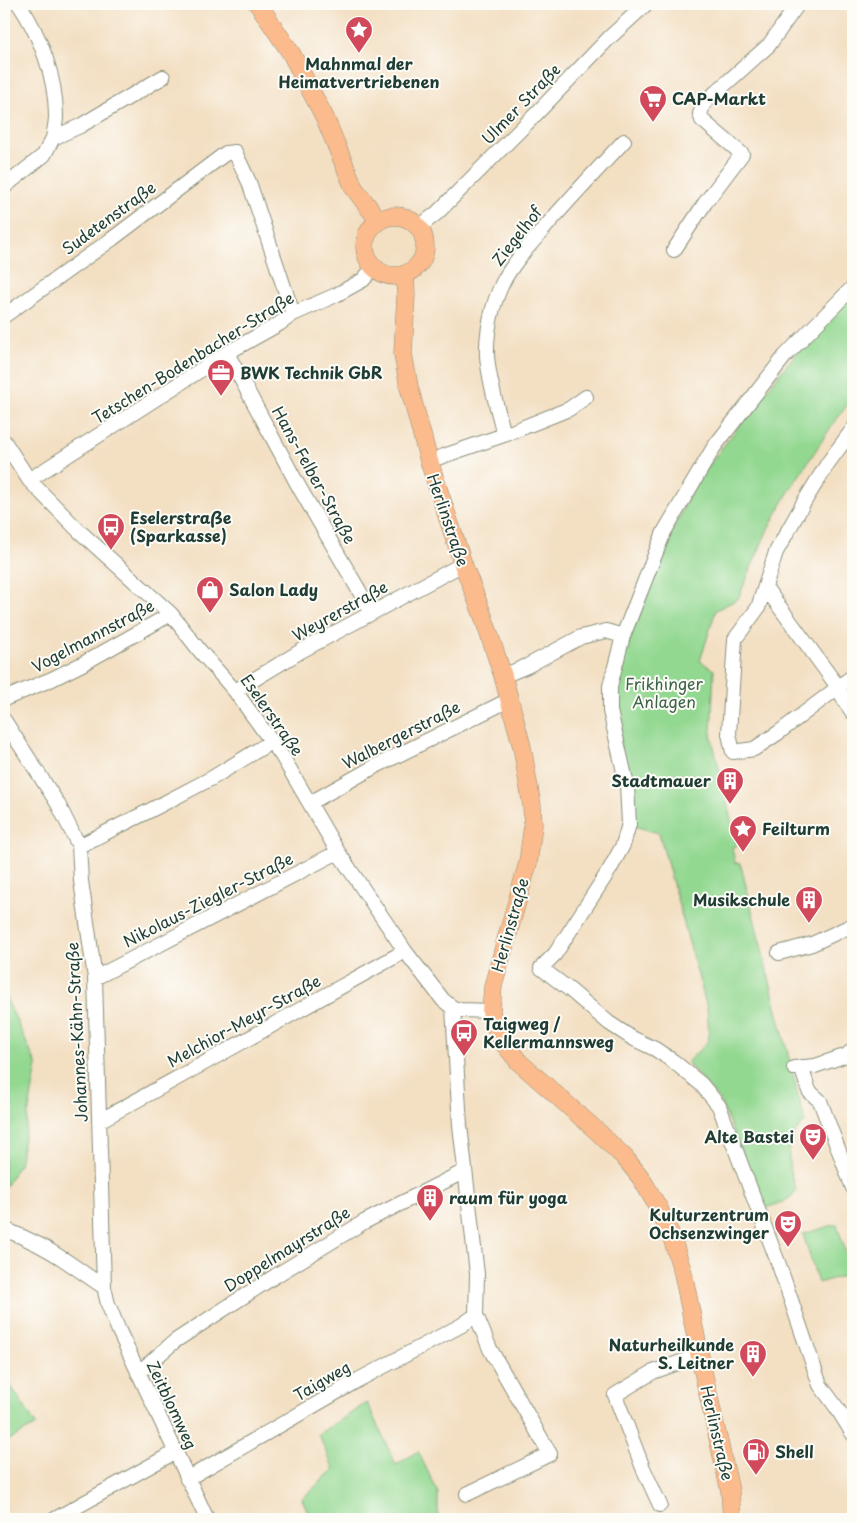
<svg xmlns="http://www.w3.org/2000/svg" width="857" height="1523" viewBox="0 0 857 1523" font-family="'Playpen Sans',sans-serif">
<style>
.green{fill:#93d891;stroke:#598a62}
.lines{fill:none;stroke-linecap:round;stroke-linejoin:round}
.minor-casing{stroke:#898e7b;stroke-width:16}
.major-casing{stroke:#898e7b;stroke-width:19}
.minor{stroke:#fff;stroke-width:14}
.major{stroke:#fbbb8d;stroke-width:18}
.labels{text-anchor:middle;stroke-width:4;stroke-linejoin:round;paint-order:stroke}
.poi-label{font-size:16px;font-weight:bold;fill:#1f3d34;stroke:#fdfcf7;text-anchor:start}
.street-label{font-size:16px;fill:#1f3d34;stroke:#fdfcf7}
.park-label{font-size:16px;fill:#3c644b;stroke:#fdfcf7}
</style>
<rect width="100%" height="100%" fill="#fdfcf7"/>
<filter id="ink" filterUnits="userSpaceOnUse"><feTurbulence type="fractalNoise" baseFrequency=".02" numOctaves="2"/><feDisplacementMap in="SourceGraphic" scale="10" xChannelSelector="R" yChannelSelector="G"/><feConvolveMatrix kernelMatrix="1 2 1 2 8 2 1 2 1" color-interpolation-filters="sRGB"/></filter>
<filter id="wash" filterUnits="userSpaceOnUse"><feTurbulence type="fractalNoise" baseFrequency=".0096" numOctaves="4" result="noise"/><feDisplacementMap in="SourceGraphic" scale="20" xChannelSelector="R" yChannelSelector="G"/><feGaussianBlur stdDeviation="1.12" result="paint"/><feColorMatrix in="noise" values="0 0 0 0 0 0 0 0 0 0 0 0 0 0 0 0 0 1.4 0 .05"/><feComposite in="paint" operator="in"/></filter>
<g filter="url(#wash)">
<rect width="100%" height="100%" fill="#f3dfc2"/>
<path class="green" d="M853,291V397L831,427L789,491L767,531L738,599L716,610L700,661L714,670L711,734L737,846L732,847L735,863L740,862L805,1122C783,1140 787,1166 796,1190C790,1202 777,1204 765,1208L720,1101L687,1062L708,1041L709,1034L707,1008L659,833L630,825L617,713V689L623,657L629,641L671,534L692,490L718,453L788,363Z
M4,993L37,1066L19,1165L4,1188Z
M837,1224L852,1273L818,1283L803,1234Z
M4,1375L36,1425L4,1443Z
M367,1403L396,1465L418,1451L438,1493V1519H350L340,1517L311,1519L302,1499L334,1469L318,1434Z"/>
</g>
<g filter="url(#ink)">
<g class="lines">
<defs>
<path id="minor" d="M19,4C40,35 56,77 56,116C56,123 54,131 53,138
M4,187L44,155L53,138L80,126L163,77
M419,227L437,213L535,115L609,38L646,4
M674,250L705,203L742,154L702,120L700,114L704,103L769,45L798,4
M853,287L785,356L753,397L714,447L664,532L623,636L610,686V711L627,785L629,824L623,845L610,869L555,954L541,968L570,990L609,1023L632,1038L655,1049L673,1061L701,1084L719,1106L779,1265L820,1385L837,1408L853,1434
M4,316L112,239L226,153L235,152L249,182L293,314
M227,353L299,487L372,613
M853,429L828,463L804,502L776,552L758,608L735,639L729,734L733,752L754,749L778,733L853,676
M504,435C498,409 489,383 487,356C486,333 492,304 503,282C513,263 528,247 542,231C568,200 596,171 624,141
M4,441L29,480L78,530L171,614L200,651L235,691L282,756L338,852L405,951L443,1000L453,1008L461,1010L491,1011
M429,461L504,435L569,409L586,397
M29,480L227,353L279,324L293,314L336,295L363,280L374,267
M765,587L838,687L846,703L853,713
M503,676L527,666L581,637L606,631L623,636
M235,691L301,651L463,564
M4,699L52,679L84,663L171,614
M4,720L58,804L79,846L81,881L95,978L104,1287L108,1304L119,1331L207,1519
M310,803L374,767L509,700
M79,846L149,811L212,778L271,742
M779,953L812,944L853,925
M95,978L338,852
M801,1067L809,1091L820,1101L853,1188
M794,1068L815,1066L847,1055L853,1050
M99,1121C202,1065 303,1008 405,951
M4,1229C24,1237 44,1246 63,1259C77,1268 90,1278 104,1287
M138,1373L175,1341L275,1276L364,1222L465,1171
M187,1479L358,1380L462,1325L476,1315L477,1274L460,1125L453,1008
M467,1494L550,1454L490,1349L476,1315
M660,1505L643,1468L615,1395L653,1372L700,1355
M55,1519L175,1452"/>
<path id="major" d="M258,4L291,53L325,118L354,188L379,221
M365 246a30 30 0 1 1 60 0a30 30 0 1 1-60 0Z
M405,274L406,295L403,354L409,387L429,461L463,564L483,616L503,676L522,747L532,806L533,825L528,863L493,986L491,1011L493,1022L502,1041L519,1062L598,1132L625,1158L641,1178L658,1207L672,1238L683,1273L702,1367L730,1491L732,1519"/>
</defs>
<use href="#minor" class="minor-casing"/>
<use href="#major" class="major-casing"/>
<use href="#minor" class="minor"/>
<use href="#major" class="major"/>
</g>
</g>
<defs>
<symbol id="sight-pin" viewBox="-11 -11 22 30"><path d="M0 17L-7.5 6A9.5 9.5 0 1 1 7.5 6Z" fill="#d1495b" stroke="#fdfcf7"/><path d="M0-6L1.8-2.2L6-1.7L2.9 1.2L3.7 5.4L0 3.3L-3.7 5.4L-2.9 1.2L-6-1.7L-1.8-2.2Z" fill="#fff"/></symbol>
<symbol id="supermarket-pin" viewBox="-11 -11 22 30"><path d="M0 17L-7.5 6A9.5 9.5 0 1 1 7.5 6Z" fill="#d1495b" stroke="#fdfcf7"/><path d="M-6-5.5h2.5l.6 2H6L4.5 2H-2.5L-4.4-4H-6ZM-1.5 3.2a1.3 1.3 0 1 0 .1 0ZM3 3.2a1.3 1.3 0 1 0 .1 0Z" fill="#fff"/></symbol>
<symbol id="office-pin" viewBox="-11 -11 22 30"><path d="M0 17L-7.5 6A9.5 9.5 0 1 1 7.5 6Z" fill="#d1495b" stroke="#fdfcf7"/><path d="M-6-3h4V-5.5h4V-3h4V5H-6ZM-1-4.5V-3h2v-1.5ZM-6 0V1H6V0Z" fill="#fff"/></symbol>
<symbol id="bus-pin" viewBox="-11 -11 22 30"><path d="M0 17L-7.5 6A9.5 9.5 0 1 1 7.5 6Z" fill="#d1495b" stroke="#fdfcf7"/><path d="M-5-6H5V4H4V6H2V4H-2V6H-4V4H-5ZM-3.5-4V0h7V-4ZM-3.5 1.2v1.5H-2V1.2ZM2 1.2v1.5H3.5V1.2Z" fill="#fff"/></symbol>
<symbol id="shop-pin" viewBox="-11 -11 22 30"><path d="M0 17L-7.5 6A9.5 9.5 0 1 1 7.5 6Z" fill="#d1495b" stroke="#fdfcf7"/><path d="M-5-2.5h2.3a2.7 3.5 0 0 1 5.4 0H5L5.5 6h-11ZM-1.5-2.5h3a1.5 2.3 0 0 0-3 0Z" fill="#fff"/></symbol>
<symbol id="building-pin" viewBox="-11 -11 22 30"><path d="M0 17L-7.5 6A9.5 9.5 0 1 1 7.5 6Z" fill="#d1495b" stroke="#fdfcf7"/><path d="M-4-6H4V6H1V3H-1V6H-4ZM-2.5-4.3h1.7v1.8h-1.7ZM.8-4.3h1.7v1.8H.8ZM-2.5-1h1.7V.8h-1.7ZM.8-1h1.7V.8H.8Z" fill="#fff"/></symbol>
<symbol id="theatre-pin" viewBox="-11 -11 22 30"><path d="M0 17L-7.5 6A9.5 9.5 0 1 1 7.5 6Z" fill="#d1495b" stroke="#fdfcf7"/><path d="M-5-5.5Q0-4 5-5.5V0Q5 5 0 6Q-5 5-5 0ZM-3.3-2.5H-1v1.5H-3.3ZM1-2.5H3.3v1.5H1ZM-2.8 1Q0 5.5 2.8 1Z" fill="#fff"/></symbol>
<symbol id="fuel-pin" viewBox="-11 -11 22 30"><path d="M0 17L-7.5 6A9.5 9.5 0 1 1 7.5 6Z" fill="#d1495b" stroke="#fdfcf7"/><path d="M-5.5-6h7V0h2V4h1.3V-2.5L3-4.5l.8-.8L6-3V5H2.5V1h-1V6h-7ZM-4.2-4.7v3.2H.2V-4.7Z" fill="#fff"/></symbol>
</defs>
<g fill-rule="evenodd">
<use href="#sight-pin" x="343" y="14" width="32" height="43"/>
<use href="#supermarket-pin" x="637" y="83" width="32" height="43"/>
<use href="#office-pin" x="205" y="357" width="32" height="43"/>
<use href="#bus-pin" x="95" y="511" width="32" height="43"/>
<use href="#shop-pin" x="194" y="574" width="32" height="43"/>
<use href="#building-pin" x="714" y="765" width="32" height="43"/>
<use href="#sight-pin" x="727" y="813" width="32" height="43"/>
<use href="#building-pin" x="793" y="884" width="32" height="43"/>
<use href="#bus-pin" x="448" y="1017" width="32" height="43"/>
<use href="#theatre-pin" x="797" y="1121" width="32" height="43"/>
<use href="#building-pin" x="414" y="1182" width="32" height="43"/>
<use href="#theatre-pin" x="772" y="1208" width="32" height="43"/>
<use href="#building-pin" x="737" y="1338" width="32" height="43"/>
<use href="#fuel-pin" x="740" y="1436" width="32" height="43"/>
</g>
<g class="labels">
<g class="poi-label">
<text x="359" y="70" text-anchor="middle">Mahnmal der<tspan x="359" dy="18">Heimatvertriebenen</tspan></text>
<text x="672" y="105">CAP-Markt</text>
<text x="240" y="379">BWK Technik GbR</text>
<text x="130" y="524">Eselerstraße<tspan x="130" dy="18">(Sparkasse)</tspan></text>
<text x="229" y="596">Salon Lady</text>
<text x="711" y="787" text-anchor="end">Stadtmauer</text>
<text x="762" y="835">Feilturm</text>
<text x="790" y="906" text-anchor="end">Musikschule</text>
<text x="483" y="1030">Taigweg /<tspan x="483" dy="18">Kellermannsweg</tspan></text>
<text x="794" y="1143" text-anchor="end">Alte Bastei</text>
<text x="449" y="1204">raum für yoga</text>
<text x="769" y="1221" text-anchor="end">Kulturzentrum<tspan x="769" dy="18">Ochsenzwinger</tspan></text>
<text x="734" y="1351" text-anchor="end">Naturheilkunde<tspan x="734" dy="18">S. Leitner</tspan></text>
<text x="775" y="1458">Shell</text>
</g>
<g class="street-label">
<text transform="translate(521 104) rotate(-46)" y="6">Ulmer Straße</text>
<text transform="translate(109 218) rotate(-36)" y="6">Sudetenstraße</text>
<text transform="translate(517 236) rotate(-52)" y="6">Ziegelhof</text>
<text transform="translate(193 358) rotate(-32)" y="6">Tetschen-Bodenbacher-Straße</text>
<text transform="translate(314 475) rotate(61)" y="6">Hans-Felber-Straße</text>
<text transform="translate(448 520) rotate(71)" y="6">Herlinstraße</text>
<text transform="translate(340 611) rotate(-29)" y="6">Weyrerstraße</text>
<text transform="translate(93 636) rotate(-28)" y="6">Vogelmannstraße</text>
<text transform="translate(272 715) rotate(55)" y="6">Eselerstraße</text>
<text transform="translate(401 735) rotate(-27)" y="6">Walbergerstraße</text>
<text transform="translate(208 900) rotate(-27)" y="6">Nikolaus-Ziegler-Straße</text>
<text transform="translate(510 925) rotate(-74)" y="6">Herlinstraße</text>
<text transform="translate(244 1021) rotate(-29)" y="6">Melchior-Meyr-Straße</text>
<text transform="translate(77 1032) rotate(-93)" y="6">Johannes-Kähn-Straße</text>
<text transform="translate(287 1249) rotate(-32)" y="6">Doppelmayrstraße</text>
<text transform="translate(322 1381) rotate(-30)" y="6">Taigweg</text>
<text transform="translate(172 1405) rotate(65)" y="6">Zeitblomweg</text>
<text transform="translate(717 1433) rotate(77)" y="6">Herlinstraße</text>
</g>
<g class="park-label">
<text x="664" y="690">Frikhinger<tspan x="664" dy="18">Anlagen</tspan></text>
</g>
</g>
<rect width="857" height="1523" fill="none" stroke="#fdfcf7" stroke-width="20"/>
</svg>
